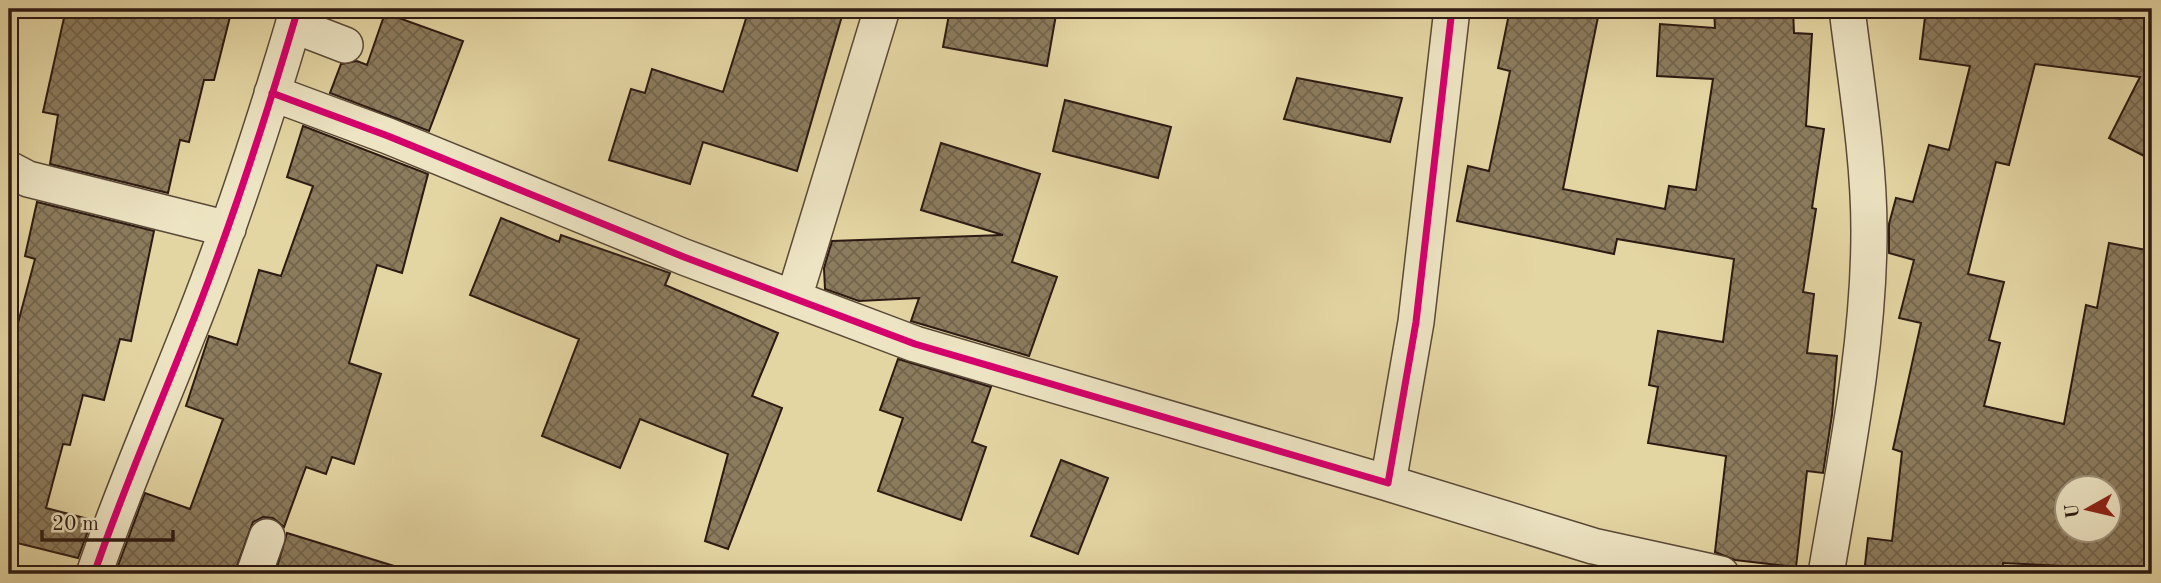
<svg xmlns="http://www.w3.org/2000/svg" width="2161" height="583" viewBox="0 0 2161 583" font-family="'Old Standard TT',serif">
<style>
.building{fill:url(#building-cross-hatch);stroke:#2c1a13;stroke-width:2;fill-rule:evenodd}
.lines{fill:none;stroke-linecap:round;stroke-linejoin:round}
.minor-casing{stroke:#5a4937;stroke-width:38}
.minor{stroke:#ede4c3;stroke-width:35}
.cycleway-casing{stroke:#ede4c3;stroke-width:11}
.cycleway{stroke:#d6006c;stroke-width:7}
</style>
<defs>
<pattern id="building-cross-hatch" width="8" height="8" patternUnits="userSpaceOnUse" patternTransform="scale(1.75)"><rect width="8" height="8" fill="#8c7c5e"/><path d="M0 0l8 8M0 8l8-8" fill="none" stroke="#73654c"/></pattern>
</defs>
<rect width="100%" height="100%" fill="#e4d6a3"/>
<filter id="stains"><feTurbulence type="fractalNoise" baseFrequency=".00286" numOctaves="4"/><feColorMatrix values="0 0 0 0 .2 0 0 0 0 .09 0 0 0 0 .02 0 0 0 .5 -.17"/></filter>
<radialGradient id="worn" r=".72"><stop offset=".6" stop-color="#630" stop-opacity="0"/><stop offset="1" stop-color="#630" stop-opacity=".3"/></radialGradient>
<path class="building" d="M66,9H232L214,80H204L189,142L180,140L168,193L50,164L58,115L43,112Z
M749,9H844L797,171L703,142L690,184L609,160L631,89L645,93L652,69L723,92Z
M950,9H1057L1047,66L943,47Z
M1510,9H1557L1598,17L1563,189L1665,209L1669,186L1696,190L1713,79L1657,76L1660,24L1715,28L1714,9H1793L1794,33L1812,34L1806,126L1824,129L1812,208L1816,209L1803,292L1814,294L1807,353L1837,356L1832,415L1823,473L1807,471L1796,567L1735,560L1715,552L1726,456L1648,443L1658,387L1649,385L1658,331L1723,342L1734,259L1617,239L1614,254L1457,221L1468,166L1489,171L1510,71L1498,68Z
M1926,9H2043L2121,19L2125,9H2152V160L2109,138L2140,77L2035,64L2009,165L1996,162L1968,274L2004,282L1989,340L2000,343L1984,406L2064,424L2086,305L2097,308L2109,243L2152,251V428L2146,570L2003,563L2002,574H1864L1868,538L1892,541L1902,452L1893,449L1921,323L1899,318L1914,260L1889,253V224L1896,198L1913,202L1929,145L1949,150L1970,66L1920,59ZM2067,488H2109V530H2067Z
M385,13L463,41L429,131L330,93L341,64L357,61L367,65Z
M1297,78L1402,98L1390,142L1284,119Z
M1065,100L1171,127L1158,178L1053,151Z
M303,126L428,174L402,273L377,265L349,363L381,374L354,464L332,457L326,474L306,467L284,527L273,518L263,517L253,522L234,574H115L145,493L190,509L223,419L186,406L209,336L237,345L259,270L281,276L313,186L287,177Z
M941,143L1040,174L1012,262L1057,277L1029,356L911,321L919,298L859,301L825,289L824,268L832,241L1003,235L921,210Z
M37,202L154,231L131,341L120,339L104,400L83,395L70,445L63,444L46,508L92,520L78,558L9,541V357L35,259L25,256Z
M501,218L559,242L561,235L670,273L665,285L778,333L752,396L782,408L728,549L705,541L728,454L640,419L620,468L542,436L579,339L470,295Z
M898,359L991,387L972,442L986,447L961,520L878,491L903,418L880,410Z
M1061,460L1108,478L1078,554L1031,536Z
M287,533L394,566L392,574H275Z"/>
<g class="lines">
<defs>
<path id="minor" d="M293,25L345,45
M272,93L388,136L684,257L915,344L1388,483L1416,322L1452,9
M9,169L28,179L228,229
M794,298L882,9
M1388,483L1593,546L1721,574
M94,574C121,495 154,419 185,341C229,233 265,121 298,9
M254,574L267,537
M1826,574C1845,461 1869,347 1869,231C1869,157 1856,83 1847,9"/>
</defs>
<use href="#minor" class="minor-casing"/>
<use href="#minor" class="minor"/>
<defs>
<path id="cycleway" d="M272,93L388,136L684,257L915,344L1388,483L1416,322L1452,9
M94,574C121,495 154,419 185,341C229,233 265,121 298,9"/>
</defs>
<use href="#cycleway" class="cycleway-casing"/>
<use href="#cycleway" class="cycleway"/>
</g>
<rect width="2161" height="583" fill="none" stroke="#e4d6a3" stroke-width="35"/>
<rect x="10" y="10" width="2140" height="562" fill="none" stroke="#2c1a13" stroke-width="3.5"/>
<rect x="18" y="18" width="2126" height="548" fill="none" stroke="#2c1a13" stroke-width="2"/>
<g transform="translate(2088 509) rotate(262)"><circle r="33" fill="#ede4c3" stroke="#a0937d" stroke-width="2"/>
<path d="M0-5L12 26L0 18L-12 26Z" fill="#8f2418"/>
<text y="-10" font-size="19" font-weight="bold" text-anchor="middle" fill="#2c1a13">U</text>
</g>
<path d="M42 530v10h131v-10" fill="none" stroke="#2c1a13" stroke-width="3.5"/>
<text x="52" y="530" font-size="21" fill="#2c1a13" stroke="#ede4c3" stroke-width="5" paint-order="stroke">20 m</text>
<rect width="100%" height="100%" filter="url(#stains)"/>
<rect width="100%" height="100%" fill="url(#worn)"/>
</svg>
